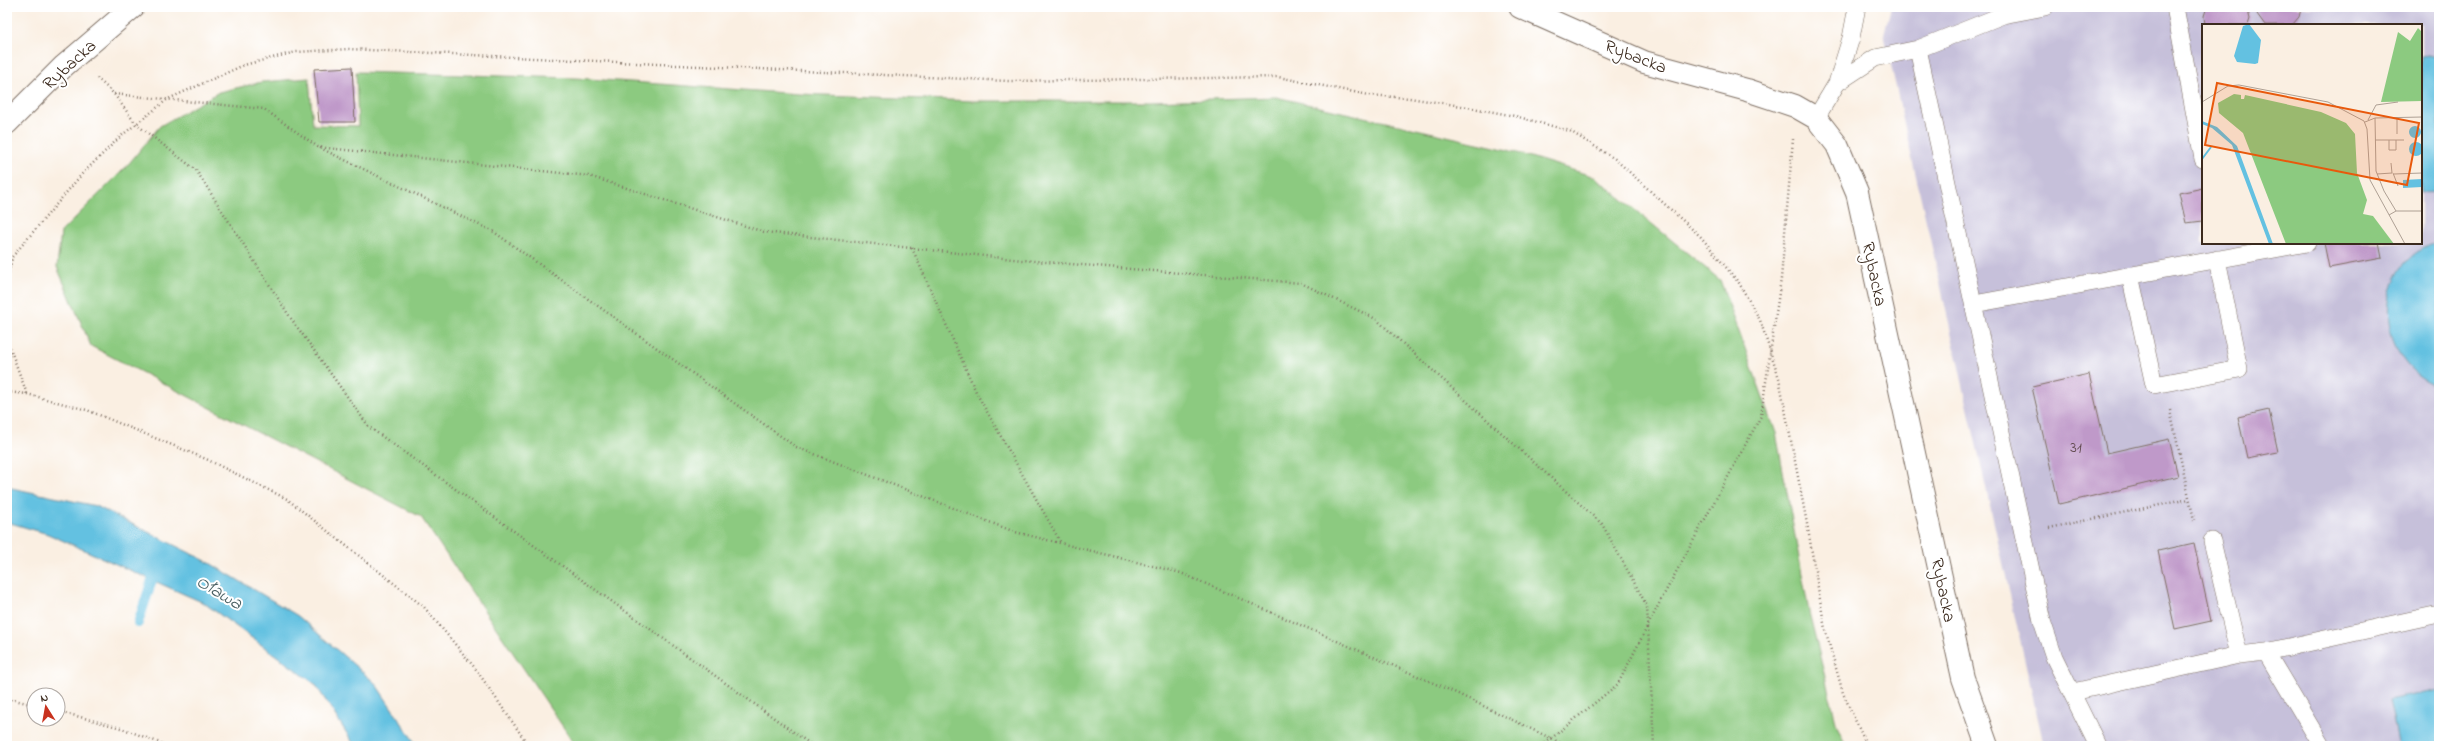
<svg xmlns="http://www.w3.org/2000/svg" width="2446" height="753" viewBox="0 0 2446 753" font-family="'Indie Flower',sans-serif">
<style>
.industrial{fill:#c6c0da;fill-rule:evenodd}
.green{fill:#8cca80;stroke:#647a4f}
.water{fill:#63c1e1;stroke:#4f7680}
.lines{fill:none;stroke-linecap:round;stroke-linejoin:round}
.stream{stroke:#63c1e1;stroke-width:10}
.building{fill:#bf99c9}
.service-casing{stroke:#7e6f63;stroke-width:18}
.minor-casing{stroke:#7e6f63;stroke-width:24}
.path{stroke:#7e6f63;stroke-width:2.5;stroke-dasharray:1 3;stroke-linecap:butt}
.service{stroke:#fff;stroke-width:17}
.minor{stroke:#fff;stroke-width:22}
.labels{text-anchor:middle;stroke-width:4;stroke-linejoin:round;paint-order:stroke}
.number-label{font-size:16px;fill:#5c4649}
.street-label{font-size:18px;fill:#3b2a1e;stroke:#fff}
.water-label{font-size:19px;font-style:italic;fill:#495f62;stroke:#fff}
.inset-river{fill:none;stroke:#63c1e1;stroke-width:2}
.inset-road{fill:none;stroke:#aea094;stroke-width:1}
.view{fill:#e8590c;fill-opacity:0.15;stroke:#e8590c;stroke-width:2}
.inset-edge{fill:none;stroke:#3b2a1e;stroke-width:2}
</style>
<rect width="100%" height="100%" fill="#fff"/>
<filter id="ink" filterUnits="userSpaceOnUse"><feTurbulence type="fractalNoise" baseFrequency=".025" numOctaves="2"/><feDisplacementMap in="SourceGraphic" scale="8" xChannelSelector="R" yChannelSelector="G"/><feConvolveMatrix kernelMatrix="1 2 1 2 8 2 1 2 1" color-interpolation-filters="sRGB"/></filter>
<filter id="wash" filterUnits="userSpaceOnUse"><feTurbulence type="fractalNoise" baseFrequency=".012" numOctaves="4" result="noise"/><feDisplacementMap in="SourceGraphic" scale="16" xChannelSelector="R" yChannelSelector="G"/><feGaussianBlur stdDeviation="0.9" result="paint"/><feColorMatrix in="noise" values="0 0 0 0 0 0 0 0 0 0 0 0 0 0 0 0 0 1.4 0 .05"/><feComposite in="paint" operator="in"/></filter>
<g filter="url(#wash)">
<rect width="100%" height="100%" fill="#faefe2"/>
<path class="industrial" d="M1891,7H2439V746H2044L1884,34ZM2203,25H2421V243H2203Z"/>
<path class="green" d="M356,72L575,78L799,94L974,101H1149L1276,97L1508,150L1595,177L1720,280L1776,433L1809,612L1837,726L1846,746H576L421,517L91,346L57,267L61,232L126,167L160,126L219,92L262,82L309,78L313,125L358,126Z"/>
<path class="water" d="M2428,55L2439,58V192L2421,193V56Z
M2439,242V386C2373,365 2370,260 2439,242Z
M7,487L96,506L208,562L298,616L375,683L417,746H355L315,684L204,603L48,534L7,522Z
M2439,690V746H2399L2389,700Z"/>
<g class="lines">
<path class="stream" d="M138,623L156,568"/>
</g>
<g id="blocks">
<path class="building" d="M2207,7H2247L2250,19L2248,25H2205L2204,16Z
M2256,7H2301V9L2299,17L2292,25H2265L2257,14Z
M352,67L355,122H319L314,69Z
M2203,188V221L2186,223L2179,193Z
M2324,243H2379L2382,258L2329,268Z
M2089,374L2107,453L2169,439L2178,476L2059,504L2032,387Z
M2269,410L2278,452L2247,458L2238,417Z
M2194,543L2211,621L2175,629L2158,551Z"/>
</g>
</g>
<g filter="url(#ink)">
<use href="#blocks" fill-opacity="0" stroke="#7e6f63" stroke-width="1"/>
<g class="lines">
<defs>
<path id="service" d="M2175,7L2203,159
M1918,49L2003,15L2045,7
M1837,83L1851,38L1857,7
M1816,118L1837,83L1875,58L1918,49L2042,621L2054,657L2098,746
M2130,275L2154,385L2239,369L2217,259
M1974,304L2307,243
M2266,652L2439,614
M2239,655L2266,652L2322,746
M2073,692L2239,655L2212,541"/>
<path id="minor" d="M1520,7L1644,62L1747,90L1795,106L1816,118L1837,145L1857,192L1963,678L1987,746
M7,123L64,66L133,7"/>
</defs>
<use href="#service" class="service-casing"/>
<use href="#minor" class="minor-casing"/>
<path class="path" d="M97,78L114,94L136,124L196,170L290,317L369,427L813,746
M114,94L264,109L318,147L589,176L764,232L1022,260L1301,283L1376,319L1602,524L1647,606L1654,746
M320,148L494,232L796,447L1015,532L1181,573L1454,692L1567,746
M912,248L977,394L1061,543
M7,263L82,174L121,136L168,99L244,65L296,52L349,49L1008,81L1278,77L1369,95L1409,98L1462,106L1515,116L1570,131L1615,159L1701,237L1739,283L1760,320L1779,378L1808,529L1825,629L1843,693L1867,746
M7,280L12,259
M7,340L27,394
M7,392L27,394L87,410L206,459L287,499L424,607L475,668L529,746
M2170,410L2194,520
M2049,528L2189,499
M7,698L34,705
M58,711L121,728L168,746
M1542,746L1618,684L1661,600L1761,416L1781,279L1793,139"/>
<use href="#service" class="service"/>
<use href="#minor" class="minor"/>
</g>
</g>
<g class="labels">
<g class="number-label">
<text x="2076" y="452">31</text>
</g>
<g class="street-label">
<text transform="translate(1636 56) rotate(21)" y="6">Rybacka</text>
<text transform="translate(69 64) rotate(-42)" y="6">Rybacka</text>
<text transform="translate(1875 274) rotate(78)" y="6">Rybacka</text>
<text transform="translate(1944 590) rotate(78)" y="6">Rybacka</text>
</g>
<g class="water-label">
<text transform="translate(220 591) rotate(31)" y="7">Oława</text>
</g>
</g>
<g transform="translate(2202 24)">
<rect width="220" height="220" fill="#faefe2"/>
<path d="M216,4L220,8V77L179,78L196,8L208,17ZM32,70L39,71V75H42L43,71L119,88L144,99L153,110L155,149L165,176L161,190L171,192L192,220H84L41,109L17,89L16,79Z" fill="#8cca80"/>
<path d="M47,0L59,16L56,39L53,40L35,38L32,32L41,2ZM0,97L15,103L35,122L71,220H67L30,121L10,104L0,100ZM207 108a6 6 0 1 1 12 0a6 6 0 1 1-12 0ZM207 125a7 7 0 1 1 14 0a7 7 0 1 1-14 0ZM220,155V163L201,164V156Z" fill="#63c1e1"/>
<path class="inset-river" d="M0,135L9,123"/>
<path class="inset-road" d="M0,78L26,62L37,61L126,78L162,97L165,105L168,156L203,220M173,94L220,93M166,96L174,81L196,78M163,98L173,94L174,147L182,167L194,187M195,110V93M173,116H202M187,116V126H194V116M191,149L196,162M175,150L190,149L189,139M192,150L220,149M187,191L194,187H220"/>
<path class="view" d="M15,59L217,99L205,161L3,121Z"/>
<rect width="220" height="220" class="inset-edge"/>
</g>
<rect width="2446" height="753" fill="none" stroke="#fff" stroke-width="24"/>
<g transform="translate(46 707) rotate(349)"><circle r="19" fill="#ffffff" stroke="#b1aaa5"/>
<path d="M0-3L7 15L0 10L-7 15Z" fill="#c8321e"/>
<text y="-6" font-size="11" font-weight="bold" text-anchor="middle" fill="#3b2a1e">N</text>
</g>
</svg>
